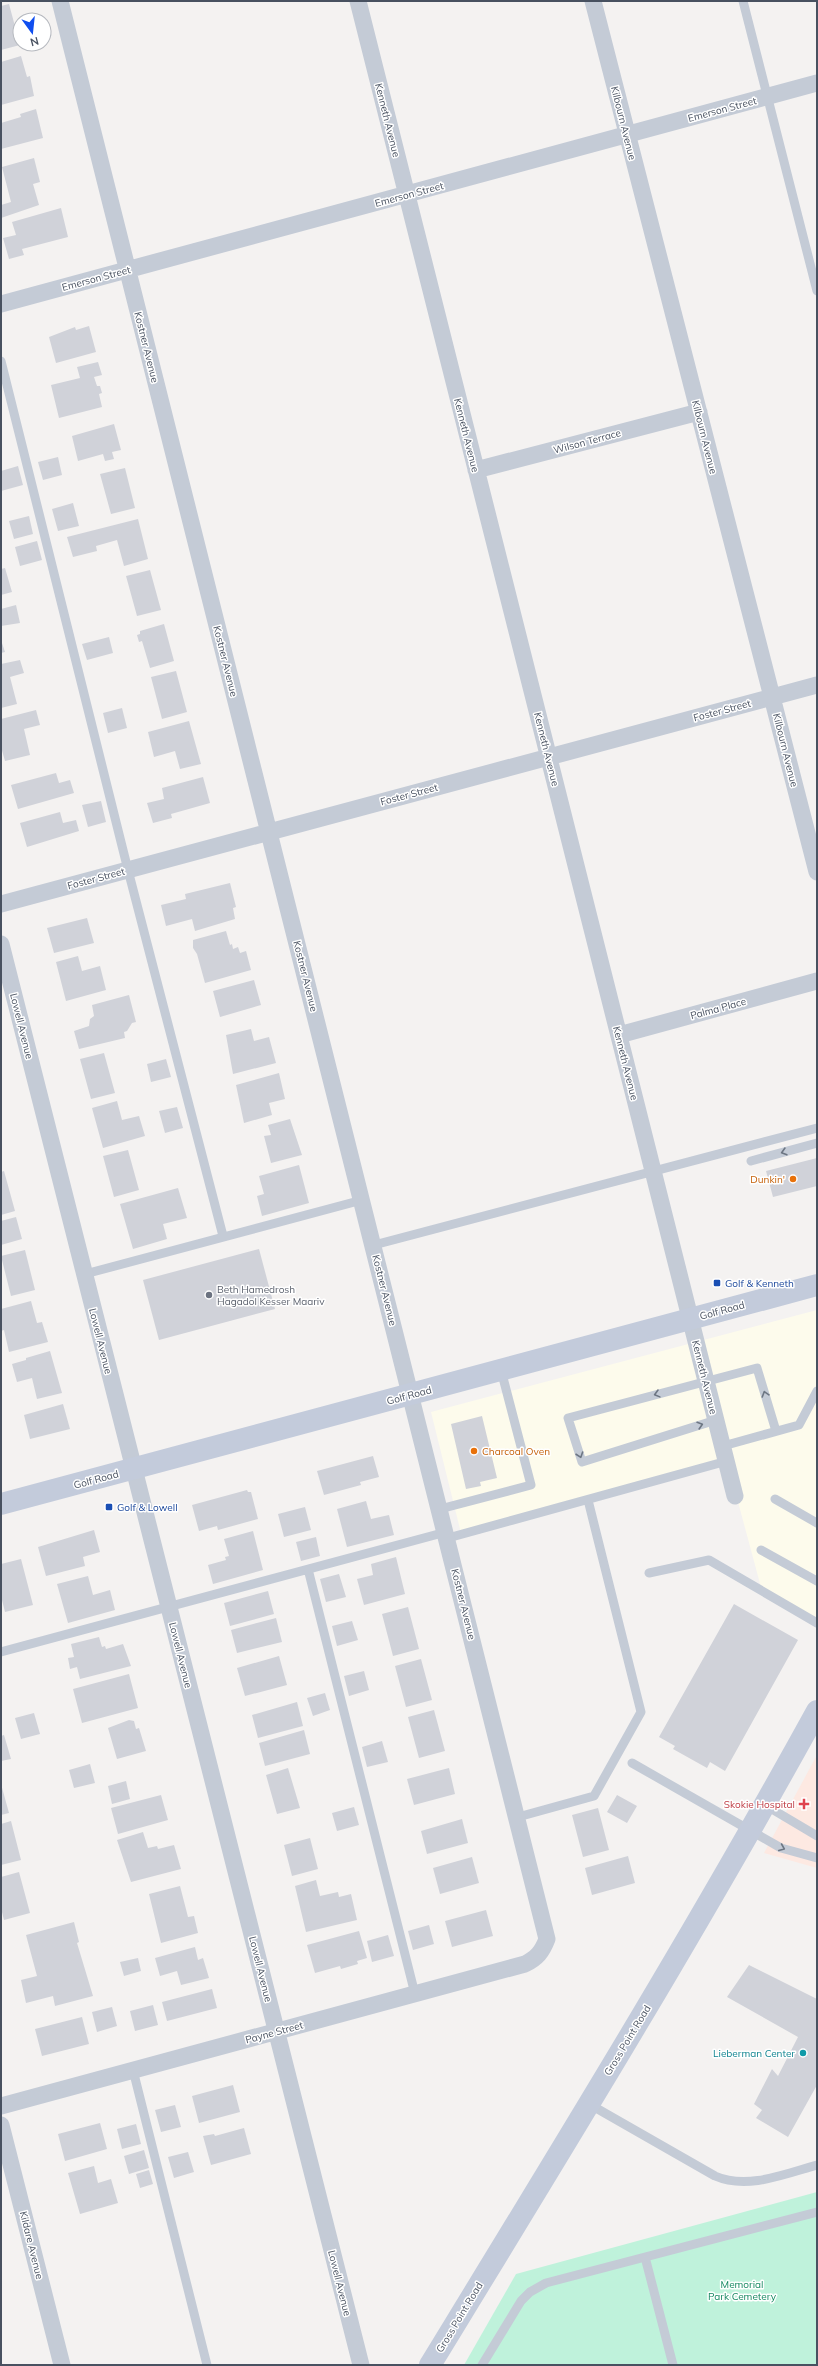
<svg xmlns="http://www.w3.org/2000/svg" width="818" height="2366" viewBox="0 0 818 2366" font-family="Mulish,sans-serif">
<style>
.commercial{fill:#fdfbec}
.medical{fill:#fde9e2}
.green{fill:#bff2db}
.building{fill:#d0d2d9}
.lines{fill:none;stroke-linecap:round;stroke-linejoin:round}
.service{stroke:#c4cbd6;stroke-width:9}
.minor{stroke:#c4cbd6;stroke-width:17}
.secondary{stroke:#c3cbdb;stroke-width:22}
.oneway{stroke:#6d7683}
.food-dot{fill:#e8710a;stroke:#fff;stroke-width:1.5}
.transit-dot{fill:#1a4fb4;stroke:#fff;stroke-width:1.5}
.worship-dot{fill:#6b7280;stroke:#fff;stroke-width:1.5}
.health-dot{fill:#e0444e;stroke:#fff;stroke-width:1.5}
.culture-dot{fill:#0f9aa8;stroke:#fff;stroke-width:1.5}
.labels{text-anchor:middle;stroke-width:3;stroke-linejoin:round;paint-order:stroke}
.street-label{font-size:10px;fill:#485160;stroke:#fff}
.food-label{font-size:10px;fill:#c56008;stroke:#fff;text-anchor:end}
.transit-label{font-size:10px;fill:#164399;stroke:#fff;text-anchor:start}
.worship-label{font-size:10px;fill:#5b616d;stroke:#fff;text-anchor:start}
.health-label{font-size:10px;fill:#be3a42;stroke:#fff;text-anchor:end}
.culture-label{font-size:10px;fill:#0d838f;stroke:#fff;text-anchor:end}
.park-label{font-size:10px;fill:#13875f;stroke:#fff}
</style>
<rect width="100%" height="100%" fill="#f4f2f1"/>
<path class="commercial" d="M817,1310V1623L762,1591L727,1461L461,1533L431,1412Z"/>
<path class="medical" d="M817,1755V1868L764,1853Z"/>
<path class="green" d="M817,2192V2365H464L516,2274Z"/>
<path class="building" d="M9,4L20,45L1,50V6Z
M21,56L27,77L30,76L34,96L1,105V62Z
M36,109L43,138L1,149V123L21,117L20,114Z
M34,158L40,182L33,184L39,205L1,218V205L11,202L2,167Z
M61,208L68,237L22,249L24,255L9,259L3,238L16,235L12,222Z
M89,326L96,352L56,363L49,337L75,327L76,330Z
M98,362L102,375L94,377L97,386H100L102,393L99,394L102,407L59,418L51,385L80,378L77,367Z
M114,424L121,450L112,452L114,459L105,461L103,454L78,461L72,436Z
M58,457L62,475L43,480L38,462Z
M18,466L23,485L1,491V471Z
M125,468L135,508L111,514L100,474Z
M73,503L79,526L58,531L52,509Z
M29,516L33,534L14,539L9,521Z
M138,519L148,559L124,566L117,540L96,546L97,551L73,557L67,537Z
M37,541L42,560L20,566L15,547Z
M5,568L12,592L1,595V569Z
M150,570L161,610L137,616L126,576Z
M16,605L20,623L1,626V609Z
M164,624L174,661L150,668L142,641L139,642L137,635L140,634V631Z
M109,637L113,653L87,660L82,644Z
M1,640L5,652L1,653Z
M20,660L24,673L10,677L17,704L1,708V664Z
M176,671L187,712L162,719L151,677Z
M122,708L127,728L108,733L103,713Z
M36,710L40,725L24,729L30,755L5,761L1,747V719Z
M189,721L201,764L180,769L175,751L154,757L148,732Z
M56,773L59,783L70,780L74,793L18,809L11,785Z
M203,777L210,803L171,814L172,818L153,823L147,803L164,799L162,788Z
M101,801L106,822L88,827L82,805Z
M60,812L63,823L76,820L79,831L27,847L20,823Z
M230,883L236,907L233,908L235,919L195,931L192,919L166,926L161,905L186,899L185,894Z
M87,918L94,943L54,953L47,928Z
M226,931L230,945L232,944L233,949L238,947L240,953L246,951L251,970L205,983L197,954L193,948V940Z
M78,956L82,971L100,966L106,990L66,1001L56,962Z
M254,980L261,1005L220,1017L213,991Z
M129,995L136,1022L132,1023L127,1031L124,1032L125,1038L79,1049L74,1031L89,1026L90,1019L94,1016L92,1005Z
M251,1029L254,1041L269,1037L276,1063L233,1074L226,1035Z
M104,1053L115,1093L91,1099L80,1059Z
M166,1059L171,1077L151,1082L147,1064Z
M279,1073L285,1099L269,1103L272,1115L244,1123L236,1085Z
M117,1101L122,1120L139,1116L145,1136L103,1148L92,1108Z
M177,1107L183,1128L165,1133L159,1111Z
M290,1119L302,1155L271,1163L264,1136L271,1135L268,1125Z
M128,1150L139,1190L114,1197L103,1156Z
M817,1158V1186L773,1197L766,1171Z
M299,1165L309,1203L262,1216L257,1196L264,1194L259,1176Z
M4,1171L15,1211L1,1215V1172Z
M178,1188L187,1218L163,1224L167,1239L133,1249L120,1204Z
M16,1217L22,1239L1,1245V1221Z
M259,1249L275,1309L159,1340L143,1280Z
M25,1250L35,1290L11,1296L1,1256Z
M31,1301L37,1323L42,1322L48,1342L9,1352L4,1330L1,1331V1309Z
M50,1351L62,1393L37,1399L32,1378L17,1382L12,1364L26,1360V1358Z
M63,1404L70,1429L30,1439L24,1415Z
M482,1416L497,1478L480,1482L481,1486L466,1489L451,1424Z
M373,1456L379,1477L360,1482L361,1485L324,1495L317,1471Z
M247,1490L248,1492H251L258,1519L218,1530L217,1526L199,1531L192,1505Z
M366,1501L371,1519L389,1515L394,1535L347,1547L337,1509Z
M305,1507L311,1530L284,1537L278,1514Z
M94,1530L100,1552L83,1557L85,1566L46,1576L38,1547Z
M253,1531L263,1570L213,1584L208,1565L226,1560L225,1557L229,1556L224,1539Z
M316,1537L320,1556L301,1561L296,1542Z
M396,1557L405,1594L364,1605L357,1579L373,1575L371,1564Z
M21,1559L33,1605L5,1612L1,1596V1564Z
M339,1574L346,1597L326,1602L320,1579Z
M88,1576L93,1595L110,1590L115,1610L68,1623L57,1584Z
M268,1591L274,1614L230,1626L224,1603Z
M734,1604L798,1640L725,1771L710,1762L707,1768L673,1749L675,1746L659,1737Z
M408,1607L419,1649L393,1656L382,1614Z
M276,1618L282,1642L237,1653L231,1630Z
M352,1621L358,1640L337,1646L332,1626Z
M99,1637L102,1647L105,1646L106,1649L123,1644L131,1666L80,1679L77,1667L70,1669L68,1658L74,1657L71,1644Z
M279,1656L287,1685L245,1696L237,1668Z
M421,1659L432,1700L406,1707L395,1666Z
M364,1671L369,1690L349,1696L344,1676Z
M129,1674L138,1708L82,1723L73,1689Z
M325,1693L330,1710L313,1716L307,1698Z
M297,1702L303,1726L258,1738L252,1715Z
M434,1710L445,1751L419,1758L408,1717Z
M34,1713L40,1734L21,1739L15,1718Z
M129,1720L134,1721L136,1729L139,1728L146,1751L117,1759L108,1728Z
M304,1730L310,1754L265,1766L259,1743Z
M4,1735L11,1759L1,1761V1736Z
M382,1741L388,1762L367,1767L362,1747Z
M90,1764L95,1783L74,1788L69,1770Z
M288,1768L300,1808L277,1814L266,1775Z
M449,1768L455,1794L414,1805L407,1779Z
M126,1781L130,1799L112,1804L108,1786Z
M1,1784L9,1813L1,1815Z
M161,1795L168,1820L118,1834L111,1808Z
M617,1795L637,1806L627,1823L607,1812Z
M354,1807L359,1825L337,1831L332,1813Z
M598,1808L609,1850L583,1857L572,1815Z
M462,1819L468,1843L427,1854L421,1831Z
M11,1821L21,1860L1,1865V1824Z
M143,1832L148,1848L157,1846L158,1849L174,1845L181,1869L131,1882L117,1840Z
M310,1838L318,1869L292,1876L284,1845Z
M628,1856L635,1883L592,1895L585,1868Z
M472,1857L479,1883L440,1894L433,1868Z
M19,1872L30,1913L4,1920L1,1908V1877Z
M316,1880L320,1896L338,1892L339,1897L351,1894L357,1920L306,1932L295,1886Z
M180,1886L188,1917L194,1916L198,1933L161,1943L149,1894Z
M486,1910L493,1936L452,1947L445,1921Z
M74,1922L79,1942L77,1943L93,1996L55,2006L53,1996L26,2003L21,1980L37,1976L26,1935Z
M429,1925L434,1944L413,1950L408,1931Z
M359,1931L367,1958L357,1961L358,1964L341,1969L340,1966L315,1973L307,1945Z
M388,1935L394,1956L372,1962L367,1941Z
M195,1947L198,1960L203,1958L209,1978L181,1985L177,1971L160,1976L155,1958Z
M138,1958L141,1971L124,1976L120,1962Z
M749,1965L817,1999V2085L788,2137L756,2118L762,2110L754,2104L772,2069L778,2076L798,2037L727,1997Z
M212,1989L217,2008L167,2021L162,2002Z
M153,2005L158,2025L135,2031L130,2011Z
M112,2007L117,2026L97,2032L92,2012Z
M82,2017L89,2044L42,2056L35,2029Z
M233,2085L240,2112L199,2123L192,2096Z
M175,2105L181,2127L161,2132L155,2110Z
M100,2123L107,2149L65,2161L58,2134Z
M136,2124L141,2144L122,2149L117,2129Z
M244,2128L251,2154L211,2165L203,2136L214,2134L215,2136Z
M144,2150L149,2168L129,2174L124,2156Z
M188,2152L194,2172L174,2178L168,2157Z
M94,2166L98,2183L111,2179L118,2203L80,2214L68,2173Z
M149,2170L153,2184L140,2188L136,2174Z"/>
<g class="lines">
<path class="service" d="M743,1L817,291
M1,361L128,870L223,1236
M751,1161L817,1143
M374,1245L817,1128
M85,1274L362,1200
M716,1420L582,1462L568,1418L757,1368L776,1431
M723,1446L799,1425L817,1391
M775,1499L817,1523
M440,1509L531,1485L501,1370
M448,1538L727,1461
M761,1550L817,1581
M308,1569L415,1994
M649,1573L709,1560L817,1623
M1,1652L446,1532
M632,1763L781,1848L817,1858
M765,1805L817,1836
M518,1817L594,1796L641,1712L588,1500
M133,2070L207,2365
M589,2104L715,2176C747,2190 785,2174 817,2165
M645,2257L673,2365
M482,2365L521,2301L530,2292L546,2283L817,2212"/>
<path class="minor" d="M358,1L735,1496
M593,1L817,872
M1,304L817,83
M476,470L699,412
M1,904L817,685
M1,944L361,2365
M619,1035L817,981
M1,2106L525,1964C537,1958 542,1952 547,1939L60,1
M1,2125L62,2365"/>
<path class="secondary" d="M1,1504L817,1285
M430,2365C562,2149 695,1933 817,1711"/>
</g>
<defs><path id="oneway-chevron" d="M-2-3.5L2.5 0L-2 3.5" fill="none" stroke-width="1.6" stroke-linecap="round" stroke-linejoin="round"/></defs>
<g class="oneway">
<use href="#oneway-chevron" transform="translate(784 1152) rotate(164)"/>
<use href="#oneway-chevron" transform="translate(657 1394) rotate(165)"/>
<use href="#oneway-chevron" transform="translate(765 1394) rotate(-107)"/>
<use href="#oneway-chevron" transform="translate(700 1425) rotate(-17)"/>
<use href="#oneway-chevron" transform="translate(580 1455) rotate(71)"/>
<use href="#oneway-chevron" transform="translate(782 1848) rotate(23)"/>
</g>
<g class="food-dot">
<circle cx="793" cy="1179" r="4"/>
<circle cx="474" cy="1451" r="4"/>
</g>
<g class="transit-dot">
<rect x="713" y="1279" width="8" height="8" rx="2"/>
<rect x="105" y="1503" width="8" height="8" rx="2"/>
</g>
<circle class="worship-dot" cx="209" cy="1295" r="4"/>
<path class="health-dot" d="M802 1798h4v4h4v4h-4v4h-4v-4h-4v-4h4z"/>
<circle class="culture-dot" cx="803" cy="2053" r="4"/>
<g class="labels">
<g class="street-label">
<text transform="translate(722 109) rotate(-15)" y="4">Emerson Street</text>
<text transform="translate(388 120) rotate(76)" y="4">Kenneth Avenue</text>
<text transform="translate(624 123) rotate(76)" y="4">Kilbourn Avenue</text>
<text transform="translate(409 194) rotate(-15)" y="4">Emerson Street</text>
<text transform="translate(96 278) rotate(-15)" y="4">Emerson Street</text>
<text transform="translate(147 347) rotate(76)" y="4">Kostner Avenue</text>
<text transform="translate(467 435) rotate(76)" y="4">Kenneth Avenue</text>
<text transform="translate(705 437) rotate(76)" y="4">Kilbourn Avenue</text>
<text transform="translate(587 441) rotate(-15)" y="4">Wilson Terrace</text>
<text transform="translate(226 661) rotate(76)" y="4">Kostner Avenue</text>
<text transform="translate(722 710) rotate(-15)" y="4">Foster Street</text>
<text transform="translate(547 749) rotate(76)" y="4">Kenneth Avenue</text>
<text transform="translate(786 750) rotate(76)" y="4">Kilbourn Avenue</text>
<text transform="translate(409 794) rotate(-15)" y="4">Foster Street</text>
<text transform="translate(96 878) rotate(-15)" y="4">Foster Street</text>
<text transform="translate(306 976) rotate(76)" y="4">Kostner Avenue</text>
<text transform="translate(718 1008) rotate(-15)" y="4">Palma Place</text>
<text transform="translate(22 1026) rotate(76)" y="4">Lowell Avenue</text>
<text transform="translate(626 1063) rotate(76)" y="4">Kenneth Avenue</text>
<text transform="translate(385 1290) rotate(76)" y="4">Kostner Avenue</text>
<text transform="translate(722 1310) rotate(-15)" y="4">Golf Road</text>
<text transform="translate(101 1341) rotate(76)" y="4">Lowell Avenue</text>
<text transform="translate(705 1377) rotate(76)" y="4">Kenneth Avenue</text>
<text transform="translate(409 1395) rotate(-15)" y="4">Golf Road</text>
<text transform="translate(96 1479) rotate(-15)" y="4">Golf Road</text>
<text transform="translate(464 1604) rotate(76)" y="4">Kostner Avenue</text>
<text transform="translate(181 1655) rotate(76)" y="4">Lowell Avenue</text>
<text transform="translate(261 1969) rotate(76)" y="4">Lowell Avenue</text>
<text transform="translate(274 2032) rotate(-15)" y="4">Payne Street</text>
<text transform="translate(627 2040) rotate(-59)" y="4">Gross Point Road</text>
<text transform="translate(32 2245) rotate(76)" y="4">Kildare Avenue</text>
<text transform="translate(340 2283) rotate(76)" y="4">Lowell Avenue</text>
<text transform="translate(459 2317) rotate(-59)" y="4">Gross Point Road</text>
</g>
<g class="food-label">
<text x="785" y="1183">Dunkin'</text>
<text x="482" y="1455" text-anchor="start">Charcoal Oven</text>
</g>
<g class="transit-label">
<text x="725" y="1287">Golf &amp; Kenneth</text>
<text x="117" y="1511">Golf &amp; Lowell</text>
</g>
<g class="worship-label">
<text x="217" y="1293">Beth Hamedrosh<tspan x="217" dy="12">Hagadol Kesser Maariv</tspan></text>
</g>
<g class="health-label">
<text x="795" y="1808">Skokie Hospital</text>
</g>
<g class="culture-label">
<text x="795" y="2057">Lieberman Center</text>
</g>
<g class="park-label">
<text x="742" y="2288">Memorial<tspan x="742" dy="12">Park Cemetery</tspan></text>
</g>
</g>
<rect width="818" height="2366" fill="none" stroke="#485160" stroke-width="4"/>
<g transform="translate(32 32) rotate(165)"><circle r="19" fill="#ffffff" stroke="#b6b9bf"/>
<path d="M0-3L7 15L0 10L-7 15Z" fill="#104eef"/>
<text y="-6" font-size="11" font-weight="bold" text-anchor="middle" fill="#485160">N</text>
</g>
</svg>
